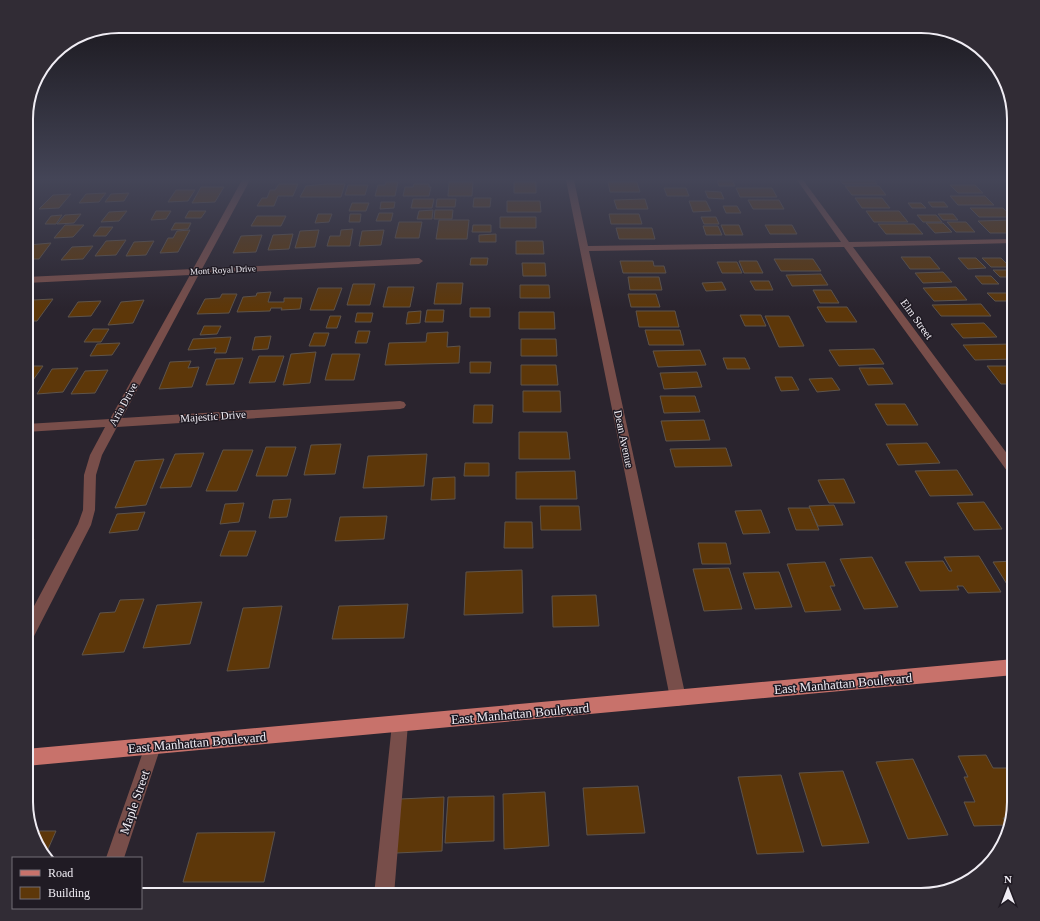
<svg xmlns="http://www.w3.org/2000/svg" width="1040" height="921" viewBox="0 0 1040 921" font-family="Georgia,serif">
<style>
.building{fill:#5d3709;stroke:#5e544b}
.lines{fill:none;stroke-linecap:round;stroke-linejoin:round}
.minor{fill:#784e4a;fill-rule:evenodd}
.major{fill:#c8726b;fill-rule:evenodd}
.labels{text-anchor:middle;stroke-width:3;stroke-linejoin:round;paint-order:stroke}
.far-street-label{font-size:9px;fill:#f0edf4;stroke:#201b24}
.street-label{font-size:11px;fill:#f0edf4;stroke:#201b24}
.near-street-label{font-size:13px;fill:#f0edf4;stroke:#201b24}
.rim{fill:none;stroke:#f0edf4;stroke-width:2}
</style>
<rect width="100%" height="100%" fill="#2a242e"/>
<path class="building" d="M717,180H732L735,186H719Z
M840,180H874L877,184H843Z
M386,182H398L395,196H375L378,185H385Z
M449,182H473L472,196H448Z
M514,182H536V193H514Z
M608,182H637L640,192H610Z
M279,184H298L293,196H278L274,206H257L262,198H267L270,190H275Z
M326,184H345L341,197H300L306,186Z
M414,184H429V187H431L429,196H403L405,187H413Z
M348,185H368L365,195H345Z
M950,185H975L983,193H958Z
M845,186H879L886,195H852Z
M201,187H224L215,202L192,203Z
M664,188H686L689,196H667Z
M736,188H772L777,197H740Z
M176,190H195L188,201L168,202Z
M705,191L721,192L724,199L708,198Z
M106,193L99,202L79,203L86,194Z
M129,193L124,201L105,202L111,194Z
M71,194L59,208L39,209L53,195Z
M950,196H985L994,205H958Z
M474,198H491L490,207H473Z
M855,198H882L890,208H862Z
M413,199H434L432,208H411Z
M437,199H456L455,207H436Z
M645,199L648,209H617L614,200Z
M748,200H779L784,209H753Z
M507,201H540L541,212H507Z
M689,201H706L711,211L693,212Z
M381,202H395L394,208L380,209Z
M928,202H944L948,207H932Z
M352,203H369L366,211H349Z
M908,203H921L926,208H912Z
M723,206H737L741,213H726Z
M970,208H1003L1012,217H979Z
M433,210L432,219H417L419,211Z
M435,210H453L452,219H434Z
M127,211L119,221L101,222L109,212Z
M156,211H171L166,219L151,220Z
M189,211H206L201,218H185Z
M866,211H899L908,222H874Z
M379,213H393L391,221H376Z
M81,214L74,223L57,224L65,215Z
M318,214H332L329,222L315,223Z
M350,214H361L360,222H349Z
M609,214H639L642,224H611Z
M938,214H953L958,220H943Z
M62,215L56,224H45L51,216Z
M917,215H936L942,222H923Z
M257,216H286L281,226H251Z
M500,217H536V228H500Z
M701,217H716L719,224H704Z
M439,220H469L467,239H436Z
M1014,220V233H990L978,221Z
M399,222H422L419,238H395Z
M947,222H966L975,232H956Z
M175,223H191L188,229L171,230Z
M926,223H943L952,232L935,233Z
M878,224H914L923,234H886Z
M65,225H84L73,237L54,238Z
M473,225H491V232H472Z
M721,225H739L743,235H725Z
M765,225H792L797,234H770Z
M703,226H718L722,235H706Z
M100,227H113L106,236H93Z
M616,228H652L655,239H619Z
M353,229L350,246H327L330,236H340L341,230Z
M190,230L178,252L160,253L168,238H173L177,231Z
M319,230L315,247L295,248L300,231Z
M384,230L381,245L359,246L362,231Z
M293,234L289,249L268,250L273,235Z
M496,234V242H479V235Z
M262,235L256,252L233,253L241,236Z
M126,240L116,255L95,256L106,241Z
M154,241L146,255L126,256L134,242Z
M516,241H543L544,254H516Z
M51,243L39,259H26V246L28,245Z
M93,246L83,259L61,260L72,247Z
M901,257H930L940,269H910Z
M471,258H488L487,265H470Z
M958,258H976L986,268L968,269Z
M982,258H1001L1010,267H991Z
M774,259H813L821,271H781Z
M620,261H653L654,266H664L666,273H623Z
M739,261H757L763,273H744Z
M717,262H737L742,273H722Z
M522,263H545L546,276H523Z
M993,270H1009L1014,274V277H1000Z
M943,272L952,282L923,283L915,273Z
M821,274L828,285L792,286L786,275Z
M975,276H991L999,284H982Z
M628,277H659L662,290H630Z
M750,281H769L773,290H755Z
M722,282L726,290L706,291L702,283Z
M437,283H463L461,304H434Z
M353,284H375L370,305H347Z
M520,285H549L550,298H520Z
M388,287H414L410,307H383Z
M956,287L967,300L934,301L923,288Z
M318,288H342L334,310H310Z
M813,290H831L839,303H820Z
M271,292L268,302H284V298H302L300,309L281,310L282,308H271L270,311L237,312L243,297L256,296L257,293Z
M987,293H1006L1014,301H995Z
M222,294H237L229,313L197,314L205,299L220,298Z
M628,294H656L660,307H631Z
M53,299L37,321H26V308L33,300Z
M144,300L133,323L108,325L121,302Z
M101,301L91,316L68,317L78,302Z
M981,304L991,316H941L932,305Z
M817,307H847L857,322H826Z
M470,308H490V317H470Z
M427,310H444L443,322H425Z
M421,311L420,323L406,324L408,312Z
M636,311H675L679,327H639Z
M519,312H554L555,329H519Z
M357,313H373L371,322H355Z
M740,315H761L766,326H745Z
M330,316H341L337,328H326Z
M765,316H789L804,346L779,347Z
M984,323L997,337L963,338L951,324Z
M204,326H221L217,334L200,335Z
M93,329H109L101,342H84Z
M645,330H680L684,345H649Z
M358,331H370L367,343H355Z
M448,332L447,347L460,346L459,363L385,365L389,343L426,342L427,333Z
M314,333H329L325,346H309Z
M271,336L268,349L252,350L255,337Z
M231,337L226,353H214L216,348L188,350L193,339Z
M521,339H556L557,356H521Z
M120,343L112,355L90,356L97,344Z
M1013,344L1014,359L975,360L963,345Z
M874,349L884,364L839,366L829,350Z
M700,350L706,365L658,367L653,351Z
M316,352L310,383L283,385L291,354Z
M332,354H360L354,380H325Z
M259,356H284L275,382L249,383Z
M243,358L234,384L206,385L216,359Z
M723,358H745L750,369H727Z
M191,361L188,368L199,367L192,387L159,389L170,362Z
M470,362H491L490,373H470Z
M521,365H556L558,385H521Z
M26,366H43L26,390Z
M987,366H1014V384H1001Z
M78,368L63,392L37,394L52,369Z
M859,368H883L893,384L868,385Z
M108,370L95,393L71,394L85,371Z
M697,372L702,387L664,389L660,373Z
M775,377H792L799,390L781,391Z
M832,378L840,390L817,392L809,379Z
M523,391H560L561,412H523Z
M660,396H695L700,412L664,413Z
M875,404H905L918,425H887Z
M474,405H493L492,423H473Z
M704,420L710,440L666,441L661,421Z
M519,432H567L570,459H519Z
M927,443L940,463L898,465L886,444Z
M341,444L335,474L304,475L311,445Z
M266,447H296L287,476H256Z
M726,448L732,466L675,467L670,449Z
M223,450H253L237,491H206Z
M204,453L191,487L160,488L175,454Z
M427,454L424,486L363,488L368,456Z
M164,459L146,505L115,508L135,461Z
M465,463H489V476H464Z
M957,470L973,495L930,496L915,471Z
M575,471L577,499H516V472Z
M455,477V499L431,500L433,478Z
M844,479L855,503H829L818,480Z
M291,499L287,517L269,518L273,500Z
M984,502L1002,529L974,530L957,503Z
M244,503L239,522L220,524L225,504Z
M834,505L843,525L818,526L809,506Z
M540,506H579L581,530H541Z
M788,508H810L819,530H796Z
M761,510L770,533L743,534L735,511Z
M145,512L138,530L109,533L117,514Z
M387,516L384,539L335,541L340,517Z
M505,522H532L533,548H504Z
M229,531H256L247,556H220Z
M34,539L26,554V540Z
M698,543H726L731,564H702Z
M979,556L1001,592L968,593L963,586H957L959,590L920,591L905,562L943,561L949,571H952L944,557Z
M872,557L898,607L864,609L840,559Z
M1014,561V589H1010L993,562Z
M825,562L835,586H830L841,610L805,612L787,564Z
M729,568L742,609L704,611L693,569Z
M522,570L523,613L464,615L466,572Z
M779,572L792,607L755,609L743,573Z
M596,595L599,626L553,627L552,596Z
M144,599L124,652L82,655L100,613L115,612L120,600Z
M202,602L190,644L143,648L157,605Z
M408,604L404,638L332,639L339,606Z
M282,606L269,668L227,671L243,608Z
M986,755L993,768H1009L1014,778V808L1012,818H1003L1007,825L974,826L964,802H975L964,777H968L958,756Z
M913,759L948,835L908,839L876,762Z
M843,771L869,843L822,846L799,773Z
M781,775L804,852L757,854L738,777Z
M638,786L645,833L587,835L583,788Z
M545,792L549,846L504,849L503,794Z
M494,796V841L445,843L448,797Z
M444,797L442,851L396,853L400,799Z
M32,831H56L45,856L35,843Z
M275,832L264,882H183L197,833Z"/>
<g class="lines">
<path class="minor" d="M242,180H250L202,269L419,258L423,261L419,264L199,274L122,418L400,401L404,402L406,405L404,408L400,409L117,427L102,455L96,475L95,510L91,525L31,642L26,644V621L78,524L83,510L84,475L90,455L105,427L26,432V424L110,419L190,275L26,283V277L193,269Z
M566,180H574L588,246L841,242L797,180H803L849,242L1014,239V243L853,247L1014,463V477L1010,475L844,247L589,251L686,698L684,704L678,706L672,704L670,698Z
M1002,180H1009L1014,183V189Z
M400,716L406,718L408,724L394,895H374L392,724L394,718Z
M153,738L159,740L161,746L124,858H106L145,746L147,740Z"/>
<path class="major" d="M1014,659V675L26,766V749Z"/>
</g>
<linearGradient id="sky" x2="0" y2="1"><stop stop-color="#171419"/><stop offset="0.58" stop-color="#444557"/><stop offset="1" stop-color="#444557" stop-opacity="0"/></linearGradient>
<rect width="1040" height="309" fill="url(#sky)"/>
<g class="labels">
<g class="far-street-label">
<text transform="translate(223 270) rotate(-3)" y="3">Mont Royal Drive</text>
</g>
<g class="street-label">
<text transform="translate(917 319) rotate(54)" y="4">Elm Street</text>
<text transform="translate(123 404) rotate(-61)" y="4">Aria Drive</text>
<text transform="translate(213 416) rotate(-4)" y="4">Majestic Drive</text>
<text transform="translate(624 439) rotate(78)" y="4">Dean Avenue</text>
</g>
<g class="near-street-label">
<text transform="translate(843 683) rotate(-5)" y="5">East Manhattan Boulevard</text>
<text transform="translate(520 713) rotate(-5)" y="5">East Manhattan Boulevard</text>
<text transform="translate(197 742) rotate(-5)" y="5">East Manhattan Boulevard</text>
<text transform="translate(134 802) rotate(-71)" y="5">Maple Street</text>
</g>
</g>
<path d="M0 0H1040V921H0ZM119 33H921A86 86 0 0 1 1007 119V802A86 86 0 0 1 921 888H119A86 86 0 0 1 33 802V119A86 86 0 0 1 119 33Z" fill="#312c35" fill-rule="evenodd"/>
<path class="rim" d="M119 33H921A86 86 0 0 1 1007 119V802A86 86 0 0 1 921 888H119A86 86 0 0 1 33 802V119A86 86 0 0 1 119 33Z"/>
<rect x="12" y="857" width="130" height="52" fill="#201b24" stroke="#736f77"/>
<rect x="20" y="870" width="20" height="6" fill="#c8726b" stroke="#736f77"/>
<text x="48" y="877" font-size="12" fill="#f0edf4">Road</text>
<rect x="20" y="887" width="20" height="12" fill="#5d3709" stroke="#736f77"/>
<text x="48" y="897" font-size="12" fill="#f0edf4">Building</text>
<g transform="translate(1008 889)" stroke="#201b24" stroke-width="3" paint-order="stroke">
<path d="M0-3L7 15L0 10L-7 15Z" fill="#f0edf4"/>
<text y="-6" font-size="11" font-weight="bold" text-anchor="middle" fill="#f0edf4">N</text>
</g>
</svg>
